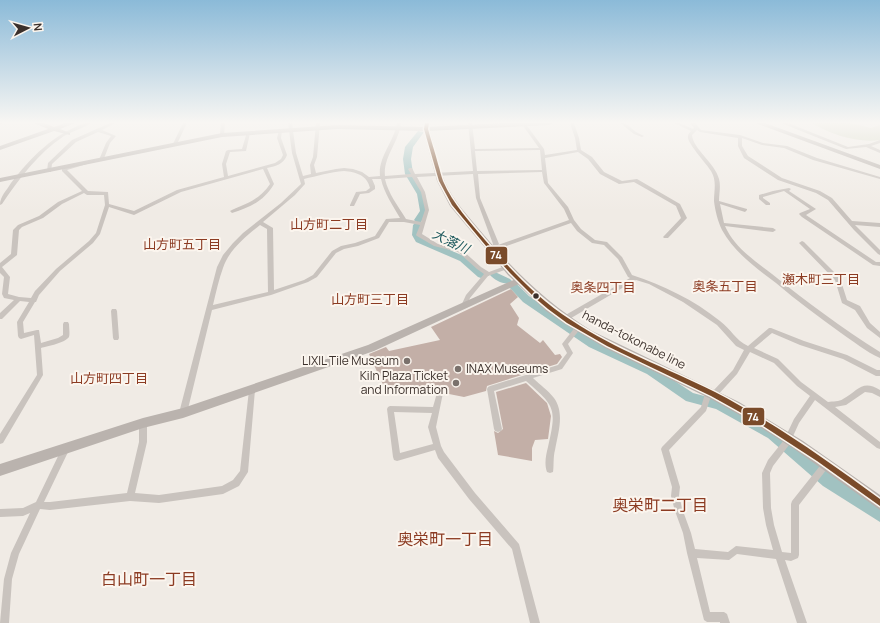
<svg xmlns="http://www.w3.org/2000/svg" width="880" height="623" viewBox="0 0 880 623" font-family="Manrope,'Noto Sans JP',sans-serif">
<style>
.green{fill:#d1d6bf}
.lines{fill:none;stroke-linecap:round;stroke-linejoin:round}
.river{fill:#a1c2c1;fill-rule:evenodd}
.building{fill:#c3afa7}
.street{fill:#c9c3be;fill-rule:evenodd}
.secondary{fill:#bab3ae;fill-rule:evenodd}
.primary{fill:#b8b1ad;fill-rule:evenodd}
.bus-1-casing{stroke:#fbf5ee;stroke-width:3}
.bus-1{fill:#7a4b2a;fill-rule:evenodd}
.bus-dot{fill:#3b302b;stroke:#fbf5ee;stroke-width:1.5}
.poi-dot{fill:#7a716c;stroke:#fbf5ee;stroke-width:1.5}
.labels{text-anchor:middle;stroke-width:4;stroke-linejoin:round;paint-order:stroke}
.street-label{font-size:12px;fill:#3b302b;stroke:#fbf5ee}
.poi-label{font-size:12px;fill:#3b302b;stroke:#fbf5ee;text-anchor:end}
.neighbourhood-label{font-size:13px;fill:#8c3b22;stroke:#fbf5ee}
.water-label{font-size:13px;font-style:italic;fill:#1f5a5e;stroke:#fbf5ee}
.near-neighbourhood-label{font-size:16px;fill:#8c3b22;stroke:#fbf5ee}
.line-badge{stroke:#fbf5ee;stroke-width:1.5}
.badge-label{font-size:11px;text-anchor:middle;font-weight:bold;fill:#fff}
</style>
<rect width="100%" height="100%" fill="#f0ebe5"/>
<path class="green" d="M812,123H850L871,128L880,125V140C858,143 831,135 812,123Z"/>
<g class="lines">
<path class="river" d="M418,131L424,132L413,147L411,159L413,174L425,194L428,211L421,222L419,223L421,225L420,235L422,238L466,257L483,271L488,272L490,274L488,276L481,278L478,277L460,261L416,242L412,235L413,225L416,222L414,220L420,211L417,194L405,174L403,159L405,147Z
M495,272L510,279L512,281L510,283C504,285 494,280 490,275L492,273Z
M514,283L517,284L529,296L597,341L655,368L693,393L723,401L776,430L833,476L880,507V522L823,486L768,438L716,409L686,401L647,374L589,347L523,302L509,287Z"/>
</g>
<path class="building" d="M511,289L518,297L510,304L519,318L517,325L540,343L543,340L555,355L560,354L562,357L557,364L490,385L487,386L486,391L464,397L444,393L441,389L436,392L385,389L369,354L386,347L389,351L440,340L431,327Z
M526,383L547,403L551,416L548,439L535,440L532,448V461L498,455L494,431L498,433L503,429L496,392Z"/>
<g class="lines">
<path class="street" d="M0,123H3L0,125Z
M85,123H92C83,128 73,131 64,136C38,153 19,179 2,204L0,205C0,196 7,190 11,183C31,157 54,134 85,123Z
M110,123H116L102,130L116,136L110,143L103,161H99V160L106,143L111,136L98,132L76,142L52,164L51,172H47V171L48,163L72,140Z
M183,123H187L177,144L173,145V144Z
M221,123H225L224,135L222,136L220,135Z
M288,123H292L296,153L303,176L311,174L310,165L313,157L316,123H320L317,157L314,165L316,173L336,169L344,168L353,169L362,172L369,177L380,176C378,157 394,142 397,123H401C399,142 383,157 385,176L411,174L408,169L410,168H412L415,174L473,171L468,123H472L475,149L539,148L521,123H525L544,149L545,155L577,150L575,138L570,123H574L579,138L581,150L592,157L604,172L622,181L637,179L680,204L687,218L668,238H664L663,237L664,236L681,218L676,206L634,182L619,184L600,174L588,159L578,152L545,158L548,183L568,207L574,220L581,229L595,240L607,242L622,257L632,275C663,285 694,300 720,321C731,329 735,340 748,346L769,328H771L804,341L847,355L877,370H880V376H876L843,359L800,345L772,333L754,348L778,359L801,382L828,402C833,401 839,402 843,399C858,391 862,379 880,390V397L872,393L865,392L846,405L835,407L880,442V449L877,448L815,400L799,423L789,445L773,466L770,473L771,508L774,525L782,552L791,553V504L792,501L823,462L826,461L829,462L830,465L799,505V555L798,558L791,561L785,560L807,623H797L776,559L737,554L729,560L697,558L710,612H724L727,614L730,623H720V622H707L704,620L687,553L683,533L675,511L671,496L672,487L661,449L662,447L701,407L705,394L712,392L733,370L744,350L736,346L717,325L683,302L649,284L636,280L566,321H562L561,319L562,317L630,278L628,277L618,259L604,245L592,243L577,231L571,223L495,250H491L490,249L493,244L476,198L473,174L417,177L425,192L429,210L422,234L438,244L462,250L481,267L489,272L508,265L511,267L510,268L488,276L470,298L466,308H462L461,306L466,295L484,274L477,269L458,252L434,246L417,236L416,235L420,225L404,222H389L379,238L358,246L344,249L336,253L317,277L308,282L271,295L212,310L187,413L185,415L183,416L181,415L179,413L217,267L223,255L233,243L243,233L281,203L301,184L292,153ZM540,150L542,170L477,171L475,151ZM344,171C356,172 367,175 370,188L366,191L356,192L350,205V206H354L360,194L369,193L375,189V186L372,179H381C384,193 393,206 400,218L386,219L375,236L355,243L341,246L332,251L313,275L304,280L274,290L273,228L263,222L295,195L305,184L304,179C317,176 330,172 344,171ZM542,172L544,183L564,209L569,220L498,245L499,244L480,198L478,174ZM412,177L421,192L425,210L421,222L406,219C398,206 388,193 385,179ZM260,225L267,229L268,292L213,305C216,292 219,279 223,268C229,250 245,237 260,225ZM750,352L774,363L797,386L810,396L794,419L784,440L768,460L762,473L763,508L766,525L773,550L736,546L728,552L695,549L691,533L683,511L679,496L680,487L669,450L706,411L710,399L716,397L737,374Z
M620,123H625L636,132L644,136L642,137L634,134Z
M674,123H680L693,129L694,128L690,123H695L701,130L740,135L763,143L787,146L817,158L880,177V179L813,160L784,148L762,145L742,138V146L748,156L782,178L820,191L832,198L852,221L880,223V227L855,225L880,250V255L878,254L854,230L828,200L816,193L778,180L744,158L738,146V138L700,132L697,130L692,135C693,149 715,163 719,179C721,186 719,194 719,201L747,209V210L745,212L720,204L724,223L773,228L776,230L773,232L725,226C734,247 755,261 772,274C807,302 842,328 880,352V358C866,352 853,341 841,333C819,317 797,301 776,283C756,268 734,252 722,230C718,222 715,210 714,201C714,190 717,181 711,171C707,164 686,142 688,136C688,134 690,132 691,131Z
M781,123H788L848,147L869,144L880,140V143L871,146L880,150V153L866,147L846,149Z
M279,130L282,131L281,138L287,155C284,164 276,166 267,168L274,184C264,201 251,207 232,213L230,211C233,209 237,208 241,206C253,201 263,195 270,184L263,169L181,192L134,215L109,207L100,234L93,243L60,271L39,295L36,302H35L23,322L24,333L37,330H39L41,343L58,338L63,335V324L64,322H68L69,324C69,327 70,334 69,337C65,343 48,346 41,348L43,375L3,443L0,444V434L37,375L34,335L21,339L19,338L18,336L17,322L29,302L20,301L2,319H0V313L14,300L4,298L2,294L4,277L0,273V263L11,254L13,230L18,225L39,216L58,202L82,191L62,171V169L83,162H87V164L67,170L88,191L108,192L109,204L134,211L177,190L224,177L222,164L226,151L228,150L242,149L247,132L250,133L246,151L230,152L226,164L228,176L275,163L281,159L283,155L277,138ZM84,193L87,195H104L105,205L96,233L89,241L56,269L35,291L31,298L19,297L8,294L10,277L2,267L17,255L19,230L22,227L43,218L62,204Z
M789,188L791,189L789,191L816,209L806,215L876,262H880V266L873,265L802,217L799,214L800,213L810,209L784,191L763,197V198L770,203V205H766L759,199V195L773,191Z
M802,241L804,242L840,278L847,300L860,306L870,323L880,332V338L867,328L855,310L842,303L835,280L800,244L799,243Z
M112,309H116L117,311L119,338L118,340H114L113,338L111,311Z
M576,326H580L581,328L568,344L573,353L562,369L533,378C540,385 548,390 554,398C565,413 558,433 555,450C553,457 554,467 553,472L550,473L547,472C544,464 546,455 548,447C557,408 555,406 526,381L494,391L502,429L501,431L498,432L495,431L494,429L487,389L488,387L490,386L558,365L567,353L562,344Z
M252,387L254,388L255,390L248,472L239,486L223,494L159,503L130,501L50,510L40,509L19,554L12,579L9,623H0L4,579L11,553L30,513L23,516L0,517V509L23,508L36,502L62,448L65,446L68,448L69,450L44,502H50L127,493L139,442V423L140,421L143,420L146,421L147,423V442L135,493L159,495L222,486L233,480L240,471L249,390L250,388Z
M440,390L442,391L443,393L436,427L441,446L444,452L475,493L519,544L540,623H530L512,549L469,499L438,458L435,450L397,461L394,460L393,457L387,409L388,407L390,406L433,407L437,393L438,391ZM394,412L432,413L428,427L433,444L400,453Z"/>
<path class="secondary" d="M34,123H44L54,127L65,123H75L60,129L70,133V135L54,131L0,150V146L48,129Z
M504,123H552L549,125L426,131L337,129L222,137L0,182V178L222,133L337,125L426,127Z
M755,123H765L880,165V169Z
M518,278L521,279L522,281L521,283L374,351L183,418L143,428L0,476V464L143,418L183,408L368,345Z"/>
<path class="primary" d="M424,123H430L429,129C435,146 438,165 445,182C454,202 469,217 483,234C516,273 548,304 592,331L739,402L803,441L880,495V510L794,449L752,422L709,398L605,348L565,324L546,311L508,275L450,206L437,181L423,129Z"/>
<defs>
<path id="bus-1" d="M425,123H429L428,129C431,141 435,152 438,164C440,170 441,176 443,181C453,204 470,222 485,240C511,270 538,299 571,320C616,350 667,368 715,392C773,422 827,460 880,499V506L817,461L754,420L711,396L607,346L567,323L548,309L535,298L510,273L486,246L452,205L439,181L424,129Z"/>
</defs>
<use href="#bus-1" class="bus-1-casing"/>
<use href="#bus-1" class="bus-1"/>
</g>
<linearGradient id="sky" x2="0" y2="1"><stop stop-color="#8bbad8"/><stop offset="0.58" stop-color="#f8f6f3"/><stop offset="1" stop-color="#f8f6f3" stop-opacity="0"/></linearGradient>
<rect width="880" height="211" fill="url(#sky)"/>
<circle class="bus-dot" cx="536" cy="296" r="3.5"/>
<g class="poi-dot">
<circle cx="407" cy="361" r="4"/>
<circle cx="458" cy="369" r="4"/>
<circle cx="456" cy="383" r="4"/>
</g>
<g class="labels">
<g class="street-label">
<text transform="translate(634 340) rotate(27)" y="4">handa-tokonabe line</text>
</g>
<g class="poi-label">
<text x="399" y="365">LIXIL Tile Museum</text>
<text x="466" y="373" text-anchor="start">INAX Museums</text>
<text x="448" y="380">Kiln Plaza Ticket<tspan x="448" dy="14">and Information</tspan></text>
</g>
<g class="neighbourhood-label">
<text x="329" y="229">山方町二丁目</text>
<text x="182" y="249">山方町五丁目</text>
<text x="821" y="284">瀬木町三丁目</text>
<text x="725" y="291">奥条五丁目</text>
<text x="603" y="292">奥条四丁目</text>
<text x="370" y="304">山方町三丁目</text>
<text x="109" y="383">山方町四丁目</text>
</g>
<g class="water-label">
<text transform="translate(451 241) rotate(26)" y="5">大落川</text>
</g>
<g class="near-neighbourhood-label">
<text x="660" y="511">奥栄町二丁目</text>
<text x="445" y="545">奥栄町一丁目</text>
<text x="149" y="585">白山町一丁目</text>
</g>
</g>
<g class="line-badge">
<rect x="485" y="246" width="23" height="19" rx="4" fill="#7a4b2a"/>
<rect x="742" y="407" width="23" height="19" rx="4" fill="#7a4b2a"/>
</g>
<g class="badge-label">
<text x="496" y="259">74</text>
<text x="753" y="421">74</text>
</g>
<g transform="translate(28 28) rotate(84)" stroke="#fbf5ee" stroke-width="3" paint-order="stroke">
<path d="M0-3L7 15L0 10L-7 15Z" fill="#3b302b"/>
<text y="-6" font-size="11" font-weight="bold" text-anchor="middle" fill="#3b302b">N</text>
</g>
</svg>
